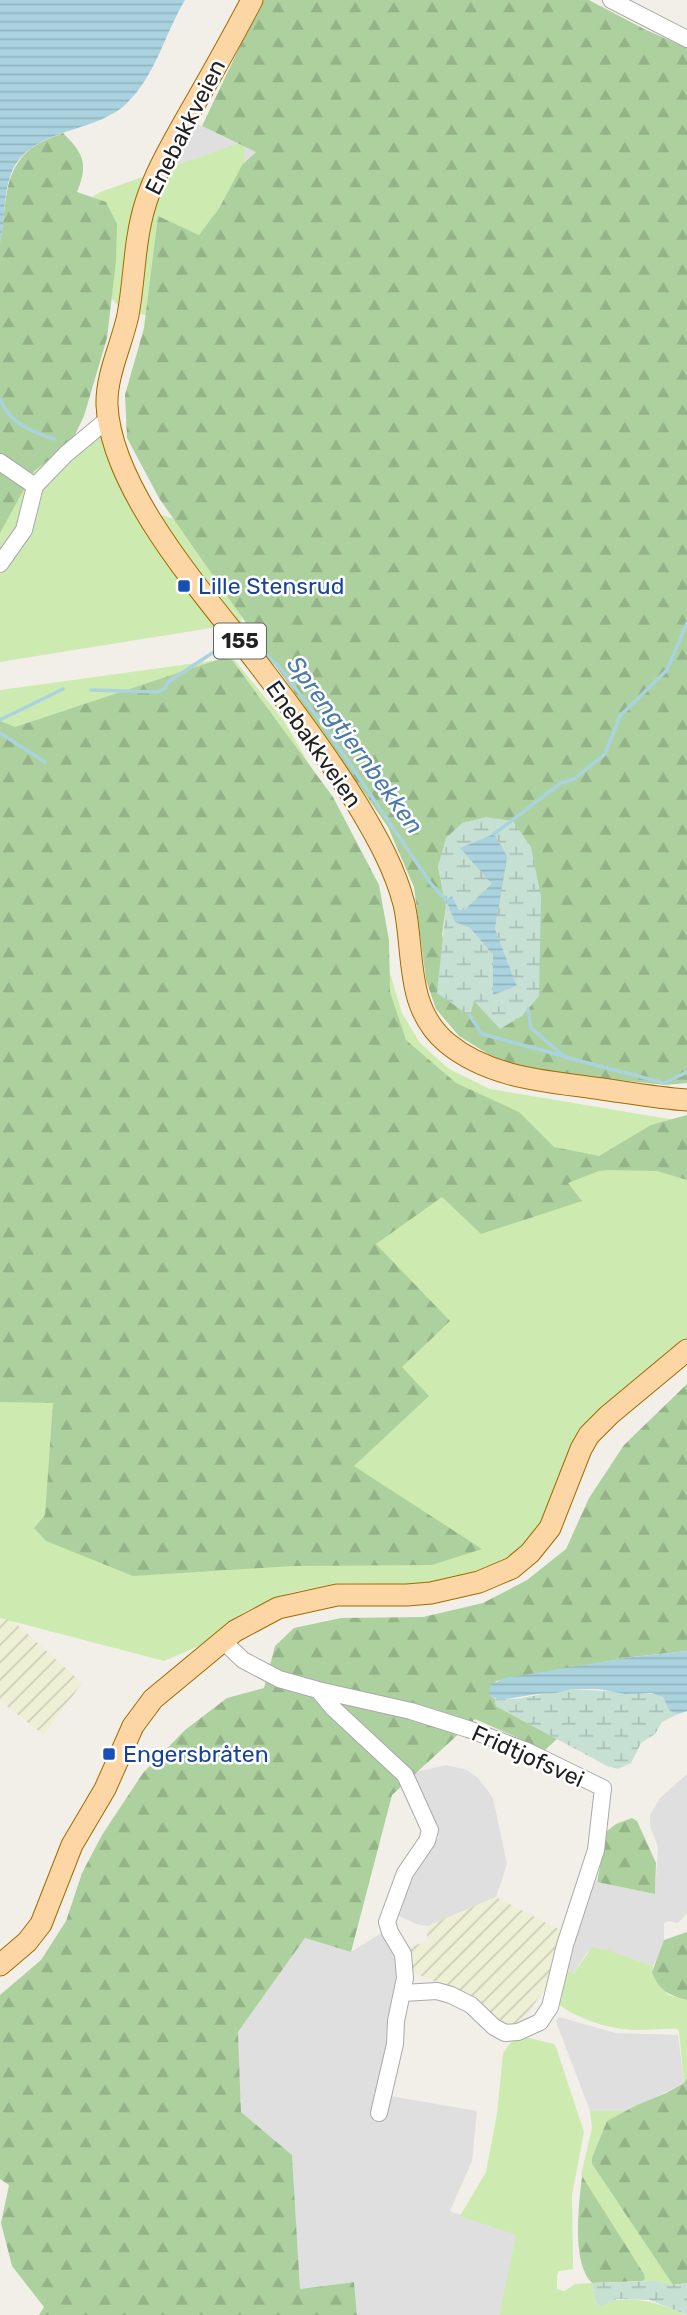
<svg xmlns="http://www.w3.org/2000/svg" width="687" height="2315" viewBox="0 0 687 2315" font-family="Rubik,sans-serif">
<style>
.residential{fill:#e0dfdf}
.farmland{fill:url(#farmland-furrows)}
.grass{fill:#cdebb0}
.forest{fill:url(#forest-firs);fill-rule:evenodd}
.wetland{fill:url(#wetland-marsh);fill-rule:evenodd}
.water{fill:url(#water-rules)}
.lines{fill:none;stroke-linecap:round;stroke-linejoin:round}
.stream{stroke:#aad3df;stroke-width:3.5}
.minor-casing{stroke:#a9a9a9;stroke-width:18}
.major-casing{stroke:#a06b00;stroke-width:23}
.minor{stroke:#fff;stroke-width:16}
.major{stroke:#fcd6a4;stroke-width:21}
.transit-dot{fill:#1a4fb4;stroke:#fff;stroke-width:2.5}
.labels{text-anchor:middle;stroke-width:5;stroke-linejoin:round;paint-order:stroke}
.shield{fill:#fff;stroke:#646464;stroke-width:2}
.shield-label{font-size:21px;font-weight:bold;fill:#222}
.street-label{font-size:23px;fill:#222;stroke:#fff}
.transit-label{font-size:23px;fill:#164399;stroke:#fff;text-anchor:start}
.water-label{font-size:24px;font-style:italic;fill:#4a7aab;stroke:#fff}
</style>
<defs>
<pattern id="farmland-furrows" width="10" height="10" patternUnits="userSpaceOnUse" patternTransform="scale(1.75)"><rect width="10" height="10" fill="#eef0d5"/><path d="M-1 1l2-2M0 10L10 0M9 11l2-2" fill="none" stroke="#ccceb7"/></pattern>
<pattern id="forest-firs" width="22" height="20" patternUnits="userSpaceOnUse" patternTransform="scale(1.75)"><rect width="22" height="20" fill="#add19e"/><path d="M5 1l3.5 6h-7zM16 11l3.5 6h-7z" fill="#95b388"/></pattern>
<pattern id="wetland-marsh" width="20" height="14" patternUnits="userSpaceOnUse" patternTransform="scale(1.75)"><rect width="20" height="14" fill="#c6e0d4"/><path d="M1 5h8M5 5V1M11 12h8M15 12V8" fill="none" stroke="#aac0b6"/></pattern>
<pattern id="water-rules" width="6" height="5" patternUnits="userSpaceOnUse" patternTransform="scale(1.75)"><rect width="6" height="5" fill="#aad3df"/><path d="M0 2.5h6" fill="none" stroke="#92b5bf"/></pattern>
</defs>
<rect width="100%" height="100%" fill="#f2efe9"/>
<path class="residential" d="M193,122L257,152L242,165L158,193Z
M446,1765L467,1770L478,1778L493,1798L507,1864L496,1897L428,1926L416,1924L393,1913L412,1866L439,1837L407,1774Z
M687,1774V1913L678,1923L669,1921L664,1923V1940L660,1954L653,1966L632,1959L587,1952L574,1973L563,1969L593,1881L655,1894L658,1847L650,1826V1815L660,1798Z
M386,1930L401,1960L390,2096L477,2111L472,2161L450,2211L517,2235L499,2315H357L354,2282L300,2289L292,2155L241,2112L238,2032L305,1938L351,1952Z
M559,2017L616,2033L678,2035L684,2083L627,2111H590L558,2027L556,2021Z"/>
<path class="farmland" d="M0,1609L82,1683L44,1735L0,1701Z
M496,1897L562,1931L548,1986L517,2026L504,2027L462,1993L410,1971L407,1947L427,1942L428,1926Z"/>
<path class="grass" d="M245,141L236,341L120,308L79,261L86,201L100,192Z
M103,415L151,512L174,519L223,494L242,623L0,662V446L41,464L57,462Z
M233,658L284,721L368,865L385,922L390,973L402,1013L420,1043L449,1069L490,1089L687,1122V1345L626,1389L548,1517L516,1556L484,1572L422,1585L339,1583L289,1593L244,1612L201,1645L164,1661L0,1618V690Z
M592,1947L607,1950L653,1966L652,1972L668,1995L687,2000V2078L684,2083L679,2031L677,2029C664,2028 650,2030 637,2030C612,2030 576,2019 557,2003L563,1969L574,1973Z
M522,2038H529L554,2044L556,2047L584,2132L572,2195L573,2265V2269L559,2271L557,2275V2289L564,2291L575,2284L592,2283L596,2302C638,2298 646,2298 686,2315H499L516,2235L460,2216L486,2172L497,2114L503,2053L511,2042Z
M590,2111H627L607,2121L592,2164L673,2285L642,2281L644,2279V2274L581,2175L592,2128Z"/>
<path class="forest" d="M262,0H589L644,29L687,48V1083L665,1085L535,1071L493,1057L459,1036L436,1009L426,980L414,887L388,827L159,498L127,438L125,395L144,328L158,216L199,235L220,207L242,165L256,152L202,126ZM438,866L539,952V996L473,1000L470,1016L442,935L446,907Z
M63,133C83,153 89,163 77,192L106,202L117,224L116,261L107,338L84,416L71,443L34,471L0,533V243C7,209 1,170 33,147C42,141 53,137 63,133Z
M229,656L333,797L379,885L389,940L390,992L406,1040L456,1083L519,1112L554,1147L599,1156L651,1125L687,1115V1180L657,1171L608,1170L599,1171L568,1183L582,1201L481,1234L442,1197L376,1244L450,1321L402,1367L429,1396L354,1466L482,1549L432,1565L293,1566L133,1576L46,1541L34,1528L45,1515L53,1403L0,1402V721L15,727Z
M687,1384V1651L632,1657L496,1681L490,1695L495,1699L496,1706L557,1739L545,1750L475,1719L392,1795L351,1952L305,1938L238,2032L241,2112L292,2155L300,2289L354,2282L357,2315H39L44,2307L12,2266L1,2223L9,2185L0,2179V1995L41,1960L66,1921L82,1873L102,1835L143,1773L185,1730L227,1698L264,1688L275,1646L294,1628L341,1618L423,1617L483,1603L527,1580L566,1549L589,1498L624,1445Z
M632,1818L637,1821L656,1863L655,1894L597,1882L607,1831L616,1824Z
M687,1932V2000C669,1995 659,1991 652,1972L664,1940Z
M687,2078V2283L673,2285L592,2164V2158L607,2121L637,2105L666,2093L684,2083Z
M582,2176L644,2274L645,2279L642,2281L592,2283C571,2262 579,2204 582,2176Z"/>
<path class="wetland" d="M486,817L513,821L531,847L541,897L539,996L522,1016L500,1029L474,1001L470,1016L437,993L446,907L438,866L446,838L462,823ZM507,857L495,929L517,986L493,995V955L470,928L455,922L452,896L459,910H464L492,884L485,874Z
M571,1689L658,1694L666,1700L670,1711L678,1714L662,1722L655,1734L641,1743L631,1763L618,1769L607,1766L496,1706L495,1699H516Z
M653,2281L673,2285L687,2283V2315L650,2300L617,2299L600,2306L596,2302L592,2283Z"/>
<path class="water" d="M0,0H185C165,33 156,75 127,103C95,135 30,126 11,174C3,196 5,220 0,243Z
M494,834L507,856L495,929L517,986L493,995V955L470,928L455,922L446,900L452,896L459,910H464L492,884L460,848Z
M687,1651V1711L678,1714L670,1711L663,1697L652,1693L625,1694L598,1689H571L556,1693L536,1694L500,1700L490,1696V1685L505,1678L632,1657Z"/>
<g class="lines">
<path class="stream" d="M0,399C10,424 30,431 54,439
M260,649L281,669L322,723L431,884L446,900
M91,690L158,692L165,688L168,682L226,644
M0,720L63,689
M0,733L45,762
M494,834L561,783L574,779L605,754L620,716L667,670L687,623
M528,1009L531,1028L565,1057L664,1083L687,1072
M470,1016L482,1034L563,1056"/>
<defs>
<path id="minor" d="M611,0L687,39
M0,462L35,486
M35,486L66,454L108,419
M0,564L24,530L35,486
M222,1640L243,1660L279,1679L318,1690L411,1711L468,1729L527,1751L603,1788L596,1850L565,1945L550,2007L540,2022L518,2032L505,2033L494,2027L471,2005L451,1995L437,1991L403,1993
M318,1690L334,1709L405,1775L430,1830L427,1841L405,1873L387,1922L390,1932L403,1954L405,1978L396,2021L395,2044L379,2113"/>
<path id="major" d="M252,0C231,40 209,79 186,119C171,146 155,173 146,202C134,239 135,277 128,315C122,344 106,375 107,405C111,491 205,595 256,661C292,708 328,756 359,807C377,837 395,869 404,904C415,952 404,1007 447,1043C491,1079 548,1081 602,1089C630,1093 659,1098 687,1100
M0,1965L27,1942L41,1924L72,1845L105,1789L133,1726L153,1699L235,1631L278,1608L337,1595H407L431,1593L479,1582L512,1568L530,1553L550,1528L581,1449L589,1435L609,1415L687,1350"/>
</defs>
<use href="#minor" class="minor-casing"/>
<use href="#major" class="major-casing"/>
<use href="#minor" class="minor"/>
<use href="#major" class="major"/>
</g>
<g class="transit-dot">
<rect x="177" y="579" width="14" height="14" rx="3.5"/>
<rect x="102" y="1747" width="14" height="14" rx="3.5"/>
</g>
<g class="labels">
<rect class="shield" x="214" y="623.5" width="52" height="35" rx="5"/>
<g class="shield-label">
<text x="240" y="648">155</text>
</g>
<g class="street-label">
<text transform="translate(185 127) rotate(-63)" y="8">Enebakkveien</text>
<text transform="translate(314 744) rotate(55)" y="8">Enebakkveien</text>
<text transform="translate(528 1756) rotate(24)" y="8">Fridtjofsvei</text>
</g>
<g class="transit-label">
<text x="198" y="594">Lille Stensrud</text>
<text x="123" y="1762">Engersbråten</text>
</g>
<g class="water-label">
<text transform="translate(355 745) rotate(54)" y="8">Sprengtjernbekken</text>
</g>
</g>
</svg>
